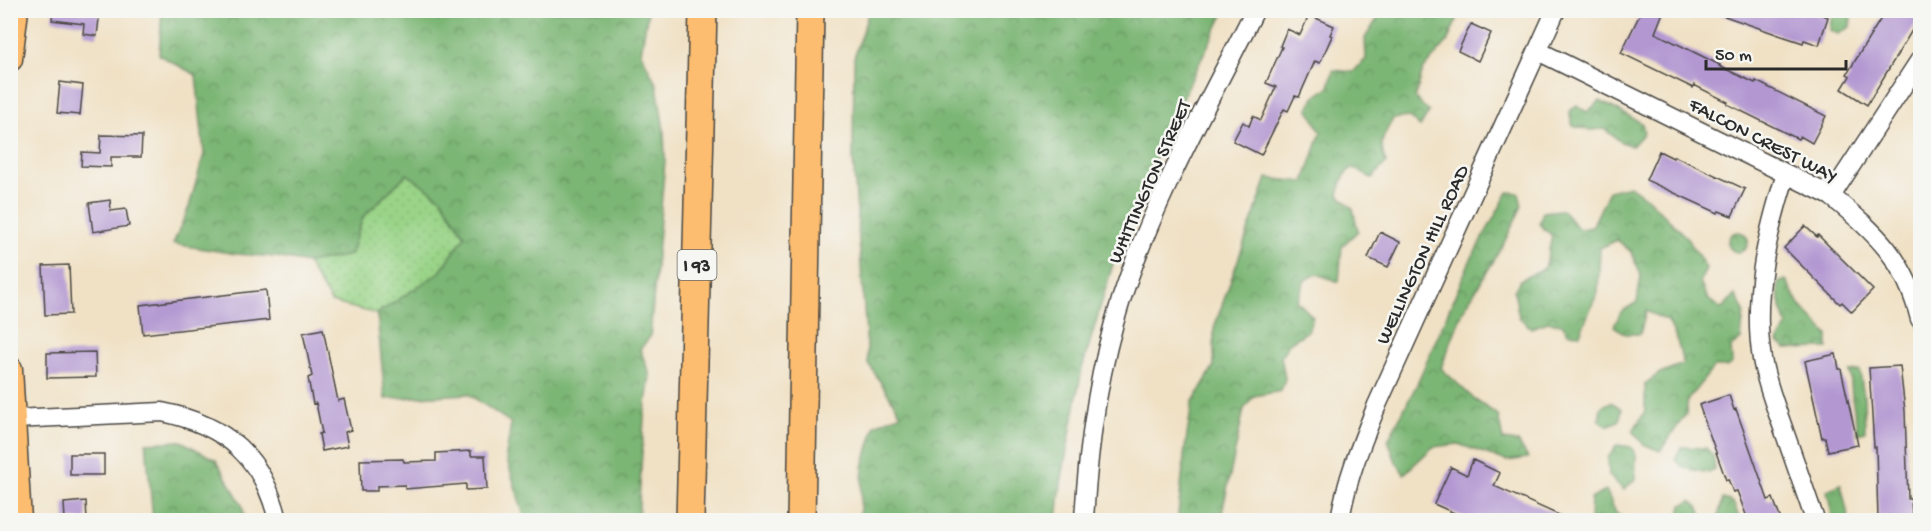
<svg xmlns="http://www.w3.org/2000/svg" width="1931" height="531" viewBox="0 0 1931 531" font-family="'Gochi Hand',sans-serif">
<style>
.grass{fill:url(#grass-dots);stroke:#62805a;stroke-width:1.5}
.forest{fill:url(#forest-crowns);stroke:#537050;stroke-width:1.5}
.building{fill:#b297d1}
.lines{fill:none;stroke-linecap:round;stroke-linejoin:round}
.minor-casing{stroke:#494642;stroke-width:21}
.major-casing{stroke:#494642;stroke-width:27}
.highway-casing{stroke:#494642;stroke-width:30}
.minor{stroke:#fff;stroke-width:18}
.major{stroke:#fcbd6f;stroke-width:24}
.highway{stroke:#fcbd6f;stroke-width:27}
.labels{text-anchor:middle;stroke-width:5;stroke-linejoin:round;paint-order:stroke}
.shield{fill:#f6f6f2;stroke:#686867;stroke-width:1.5}
.shield-label{font-size:18px;font-weight:bold;fill:#2b2b2b}
.street-label{font-size:20px;fill:#2b2b2b;stroke:#f6f6f2}
</style>
<defs>
<pattern id="grass-dots" width="8" height="8" patternUnits="userSpaceOnUse" patternTransform="scale(1.5)"><rect width="8" height="8" fill="#9ad488"/><path d="M2 2h.1M6 6h.1" fill="none" stroke="#85b676" stroke-width="1.8" stroke-linecap="round"/></pattern>
<pattern id="forest-crowns" width="20" height="18" patternUnits="userSpaceOnUse" patternTransform="scale(1.5)"><rect width="20" height="18" fill="#7bb674"/><path d="M2 6a3 3 0 1 1 6 0M12 15a3 3 0 1 1 6 0" fill="none" stroke="#65945f"/></pattern>
</defs>
<rect width="100%" height="100%" fill="#f6f6f2"/>
<filter id="ink" filterUnits="userSpaceOnUse"><feTurbulence type="fractalNoise" baseFrequency=".0167" numOctaves="2"/><feDisplacementMap in="SourceGraphic" scale="12" xChannelSelector="R" yChannelSelector="G"/><feConvolveMatrix kernelMatrix="1 2 1 2 8 2 1 2 1" color-interpolation-filters="sRGB"/></filter>
<filter id="wash" filterUnits="userSpaceOnUse"><feTurbulence type="fractalNoise" baseFrequency=".008" numOctaves="4" result="noise"/><feDisplacementMap in="SourceGraphic" scale="24" xChannelSelector="R" yChannelSelector="G"/><feGaussianBlur stdDeviation="1.35" result="paint"/><feColorMatrix in="noise" values="0 0 0 0 0 0 0 0 0 0 0 0 0 0 0 0 0 1.4 0 .05"/><feComposite in="paint" operator="in"/></filter>
<g filter="url(#wash)">
<rect width="100%" height="100%" fill="#f0e1c5"/>
<path class="grass" d="M407,174L441,198L465,236L440,272L377,314L331,302L307,263L350,255L363,217Z"/>
<path class="forest" d="M1383,10L1458,11L1459,15L1447,42L1423,70L1415,98L1429,112L1420,127L1409,117L1393,119C1383,136 1378,143 1386,163L1372,178L1352,168L1345,174L1338,194L1353,209L1358,231L1342,246L1339,282L1317,274L1305,280L1297,301L1313,317L1308,331L1289,343L1281,356L1285,379L1281,391L1254,396L1244,409L1222,513L1234,520H1180L1178,515L1185,448L1192,403L1214,366V328L1267,178L1304,182L1321,132L1308,108L1314,97L1329,87L1333,70L1353,72L1366,59L1365,38Z
M162,11H648L641,53L657,85L664,130L665,161L650,337L640,349L650,375L644,418L638,520H525L506,456L511,423L468,394L385,399L377,314L440,272L465,236L441,198L407,174L363,217L350,255L307,263L276,257L236,254L173,244L189,207L204,154L196,75L159,55Z
M869,11H1225L1174,115L1119,244L1082,369L1061,483L1057,520H859L863,467L875,425L901,414L868,363L853,158L854,58Z
M1832,11H1852L1850,27L1838,34L1830,30Z
M1600,101L1642,123L1644,133L1632,146L1621,142L1604,129L1590,130L1573,126L1569,111L1577,106L1587,112Z
M1630,186L1648,199L1688,239L1706,268L1700,283L1708,299L1721,309L1735,295L1744,311L1741,339L1731,347L1732,363L1726,367H1714L1688,399L1686,414L1660,451L1643,444L1633,431L1645,411V384L1660,373L1683,364L1677,340L1668,321L1646,311L1640,334H1625L1614,326L1621,312L1637,302L1641,276L1631,252L1617,240L1600,248L1598,291L1580,334L1568,333L1562,324L1548,322L1531,328L1519,317L1514,291L1520,280L1545,268L1552,236L1539,224L1543,212L1562,210L1579,229L1592,227L1609,191Z
M1508,192L1519,193L1522,206L1501,249L1463,311L1441,368L1475,400L1498,415L1503,440L1518,442L1528,458L1507,461L1458,444L1433,447L1404,474L1396,462L1388,440L1416,386L1469,263Z
M1728 242a10 10 0 1 1 20 0a10 10 0 1 1-20 0Z
M1786,280L1799,304L1828,335V348L1786,349L1778,342L1787,325L1779,302L1778,283Z
M1860,371L1864,398L1865,432L1858,434L1852,397L1850,372Z
M1611,402L1622,409L1619,421L1607,426L1599,420L1601,407Z
M181,441L216,460L242,505L245,520H153L146,443Z
M1617,445L1631,447L1636,456L1635,479L1624,490L1609,476L1608,458Z
M1681,447L1706,448L1713,455L1715,469L1709,473L1684,468L1675,459Z
M1841,484L1849,520H1833L1827,490Z
M1606,490L1616,513L1626,520H1590L1591,499Z
M1723,499L1733,502L1740,520H1717Z
M1691,501L1698,506L1701,513L1695,520H1684L1680,515L1682,505Z"/>
<g id="blocks">
<path class="building" d="M53,10H100L97,36L83,34L84,24L52,20Z
M1642,10H1664L1655,33L1720,65L1719,66L1755,83L1756,81L1826,116L1812,143L1800,136L1798,139L1727,104L1728,102L1694,85L1693,88L1621,53Z
M1717,10H1810L1828,17L1819,45L1804,40L1803,43L1776,34L1716,13Z
M1886,10H1920V17L1867,105L1842,89L1850,76L1847,74Z
M1309,15L1334,26L1330,35L1332,36L1320,63L1315,61L1299,97L1295,96L1288,111L1284,109L1261,155L1233,141L1243,122L1249,126L1253,116L1261,120L1276,87L1266,83L1282,47L1280,46L1287,29L1300,35Z
M1471,24L1491,33L1478,61L1458,51Z
M60,82L83,85L80,115L57,113Z
M101,135L142,136L141,157H111V167L81,166L82,152L100,153Z
M1659,151L1673,158L1674,156L1745,189L1732,216L1719,211L1718,213L1646,180Z
M110,200L111,211L126,209L129,226L93,232L89,203Z
M1805,226L1817,237L1818,235L1873,290L1852,312L1842,302L1840,304L1784,248Z
M1380,232L1400,242L1388,267L1368,258Z
M69,265L71,314L45,315L43,266Z
M266,290L269,320L143,334L140,305Z
M323,329L338,401L344,399L351,430L345,432L348,446L322,451L319,434L322,433L316,403L313,404L308,378L312,376L303,333Z
M95,352L96,377L47,378V353Z
M1836,354L1839,369H1841L1858,445L1828,451L1825,438H1822L1805,361Z
M1900,366L1905,411L1908,499H1911L1912,517H1909V520H1878L1876,447H1874L1869,368Z
M1729,395L1734,410L1736,409L1768,500L1773,498L1781,520H1748L1737,491L1733,492L1728,479L1726,480L1699,405Z
M471,451V456H485L487,489L466,490V484L405,489V485L377,486V491H361L360,460L403,459L404,462L436,461V453Z
M70,454H104V475H70Z
M1473,460L1500,473L1494,486L1570,520H1470L1434,504L1451,467L1467,475Z
M86,501L87,520H65L64,503Z"/>
</g>
</g>
<g filter="url(#ink)">
<use href="#blocks" fill-opacity="0" stroke="#494642" stroke-width="1.5"/>
<g class="lines">
<defs>
<path id="minor" d="M1538,51L1831,196C1877,234 1905,259 1920,319
M1786,174C1767,233 1752,297 1762,359C1766,382 1774,403 1782,425C1793,457 1804,489 1815,520
M1831,196L1920,60
M14,419L162,412C226,425 263,457 278,520
M1084,520C1088,447 1098,371 1121,300C1154,199 1207,105 1255,10
M1340,520C1346,480 1362,442 1377,405L1556,10"/>
<path id="major" d="M10,59L16,10
M10,369L19,520"/>
<path id="highway" d="M690,520L703,10
M801,520L810,10"/>
</defs>
<use href="#minor" class="minor-casing"/>
<use href="#major" class="major-casing"/>
<use href="#highway" class="highway-casing"/>
<use href="#minor" class="minor"/>
<use href="#major" class="major"/>
<use href="#highway" class="highway"/>
</g>
</g>
<g class="labels">
<rect class="shield" x="677.5" y="250" width="39" height="30" rx="4.5"/>
<g class="shield-label">
<text x="697" y="271">I 93</text>
</g>
<g class="street-label">
<text transform="translate(1764 139) rotate(27)" y="7">FALCON CREST WAY</text>
<text transform="translate(1148 181) rotate(-66)" y="7">WHITTINGTON STREET</text>
<text transform="translate(1421 254) rotate(-65)" y="7">WELLINGTON HILL ROAD</text>
</g>
</g>
<rect width="1931" height="531" fill="none" stroke="#f6f6f2" stroke-width="36"/>
<path d="M1706 60v9h140v-9" fill="none" stroke="#2b2b2b" stroke-width="3"/>
<text x="1715" y="60" font-size="18" fill="#2b2b2b" stroke="#f6f6f2" stroke-width="4.5" paint-order="stroke">50 m</text>
</svg>
